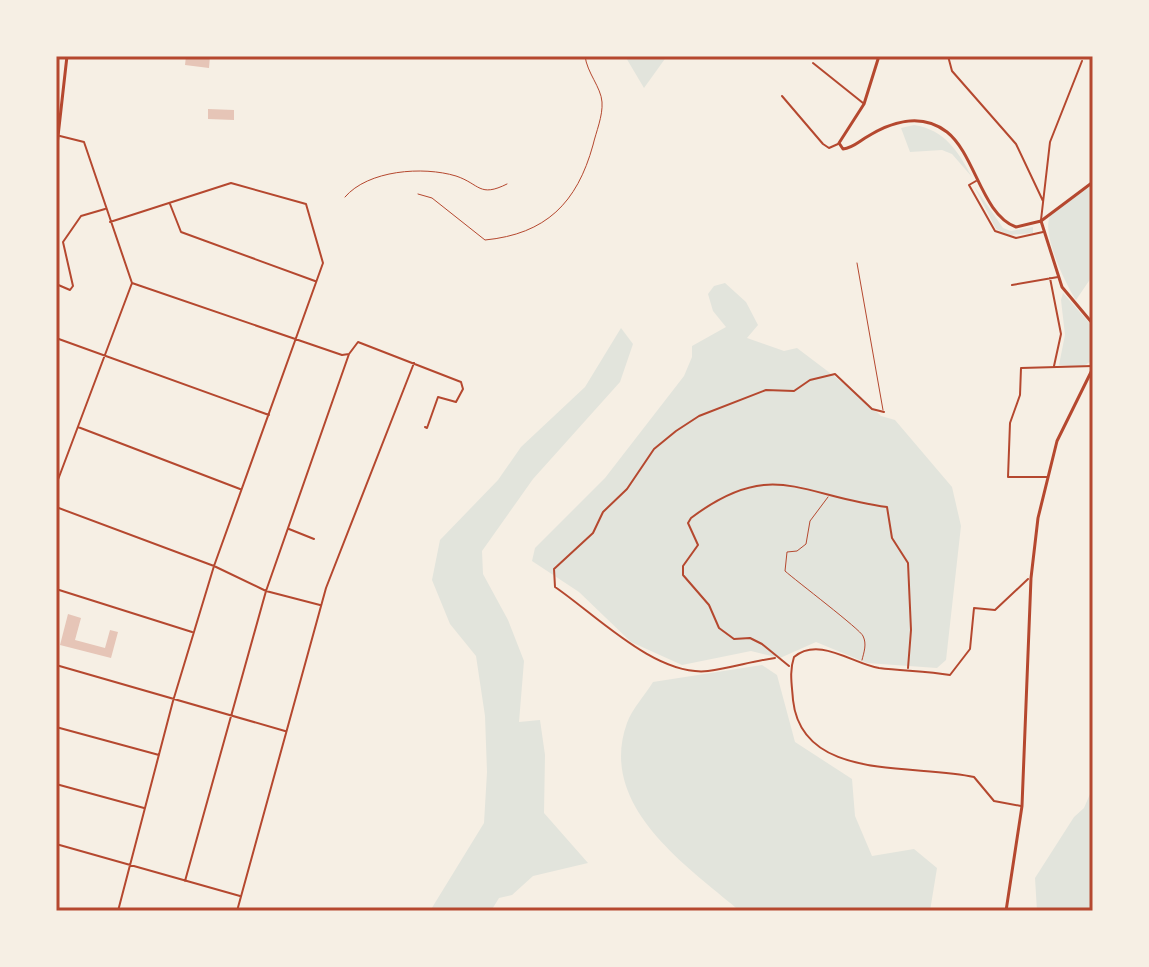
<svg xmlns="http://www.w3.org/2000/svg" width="1149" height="967" viewBox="0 0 1149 967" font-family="Lato,sans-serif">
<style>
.green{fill:#e2e4dc}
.building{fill:#e6c5b7}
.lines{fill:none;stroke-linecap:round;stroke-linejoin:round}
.service{stroke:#b5482f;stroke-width:1}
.minor{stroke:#b5482f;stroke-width:2}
.tertiary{stroke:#b5482f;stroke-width:3}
.secondary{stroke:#b5482f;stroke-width:3}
.neatline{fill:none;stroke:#b5482f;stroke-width:3}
</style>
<rect width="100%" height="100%" fill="#f6efe4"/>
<path class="green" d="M625,56H667L644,88Z
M914,125C945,130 958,151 972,177L952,154L942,150L910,152L901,128Z
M1093,185V275L1076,300C1066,285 1038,228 1052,213C1062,202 1080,194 1093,185Z
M974,186L1003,228L1011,231L1033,227V233L1009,235L996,229Z
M725,283L746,302L758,325L747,338L784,351L797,348L859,395L881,416L895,420L952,487L961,526L946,660L937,668L867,663L816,642L780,658L751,651L682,665L631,642L579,592L532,561L535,548L605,478L684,376L692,357V346L726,327L713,311L708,294L714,286Z
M1063,293L1093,327V360L1082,367L1059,365L1065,335L1061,300Z
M621,328L633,344L620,382L533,479L482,551L483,574L508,620L524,661L519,722L540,720L545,755L544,813L588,863L533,876L512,895L499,898L491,911H430L484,823L487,772L485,716L476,656L450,624L432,580L440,540L498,480L521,447L585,387Z
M762,665L777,675L795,742L852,779L855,816L872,856L914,849L937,868L930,911H740C687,866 597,806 627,723C632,709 645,695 653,682Z
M1093,787V911H1037L1035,878L1074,817L1084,808Z"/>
<path class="building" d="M186,56H210L209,68L185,65Z
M208,109L234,110V120L208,119Z
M68,614L81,618L75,640L105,648L110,630L118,632L111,658L60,645Z"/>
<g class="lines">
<path class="service" d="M418,194L432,198L485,240C546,234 577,203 593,145C596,132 603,116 602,102C601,87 587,73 585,56
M345,197C368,170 423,166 456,176C480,184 479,198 507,184
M857,263L883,410
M828,497L810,521L806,544L797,551L787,552L785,571C795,580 861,630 863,636C867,644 864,652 862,660"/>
<path class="minor" d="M948,56L952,71L1016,144L1043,201
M813,63L863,103
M782,96L823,144L829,148L838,144
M976,181L969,185L995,231L1016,238L1043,232
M170,204L181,232L315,281
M1041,220L1050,142L1082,61
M110,222L231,183L306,204L323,263L214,566L173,701L118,911
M1050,278L1061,334L1054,366
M132,283L342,355L349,354L358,342L461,382L463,389L456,402L438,397L427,428L425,427
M56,284L70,290L73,286L63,242L81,216L105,209
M1012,285L1058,277
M56,338L269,415
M78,427L240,489
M1047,477H1008L1010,423L1020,395L1021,368L1093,366
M56,485L132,283L84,142L60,136
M56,507L214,566L266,591L320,605
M289,529L314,539
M56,589L192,632
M775,658C753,661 731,668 708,671C656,677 595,614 555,587L554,569L593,533L603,512L627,489L654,449L676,431L699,416L766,390L794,391L810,380L835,374L872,409L884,412
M56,665L285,731
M789,666L762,644L750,638L734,639L719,628L709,605L683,575V566L698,545L688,523L691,518C772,457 801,496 887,507L892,538L908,563L911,630L908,668
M56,727L159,755
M56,784L144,808
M1021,806L994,801L974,777C915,763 802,783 793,700C792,685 789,672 794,657C819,636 853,664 879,668C903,671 927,671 950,675L970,649L974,608L995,610L1028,579
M56,844L240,896
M185,881L266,591L349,354
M237,911L326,588L414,363"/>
<path class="tertiary" d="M1041,221L1093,182"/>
<path class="secondary" d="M879,56L864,104L839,143L843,149C852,148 857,143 865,138C890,122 921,112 947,132C975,154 982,215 1016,227L1041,221L1062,287L1093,324
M56,154L67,56
M1006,911L1022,806L1031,578L1038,518L1057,441L1093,368"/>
</g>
<rect width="1149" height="967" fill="none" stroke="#f6efe4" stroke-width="116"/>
<rect x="58" y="58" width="1033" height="851" class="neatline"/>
</svg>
